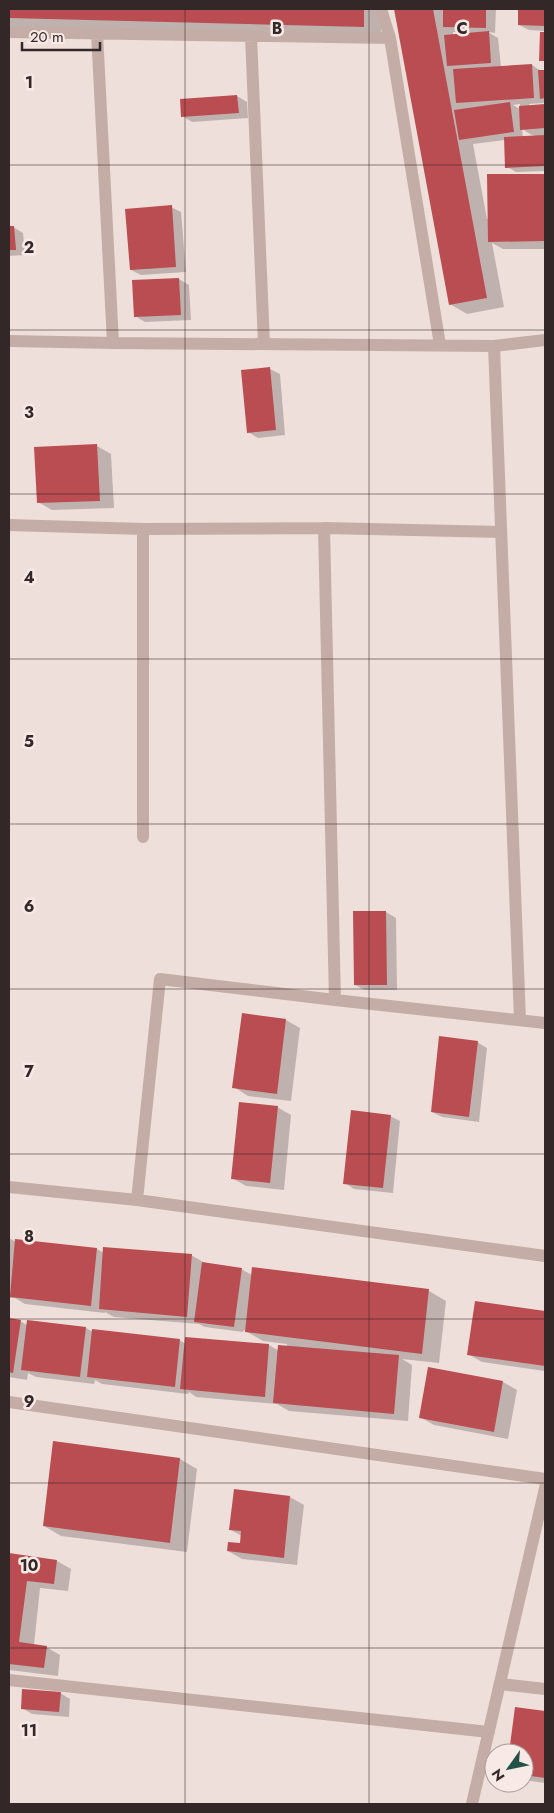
<svg xmlns="http://www.w3.org/2000/svg" width="554" height="1813" viewBox="0 0 554 1813" font-family="Jost,sans-serif">
<style>
.shadow{fill:#0003;fill-rule:evenodd}
.building{fill:#ba4d51}
.lines{fill:none;stroke-linecap:round;stroke-linejoin:round}
.minor{stroke:#c5ada7;stroke-width:12}
.grid{fill:none;stroke:#332727;stroke-width:1;stroke-opacity:0.55}
.grid-label{font-size:16px;text-anchor:middle;font-weight:bold;fill:#332727;stroke:#f7eae6;stroke-width:5;stroke-linejoin:round;paint-order:stroke}
</style>
<rect width="100%" height="100%" fill="#efdfda"/>
<path class="shadow" d="M9,9H381V36L9,27Z
M395,9H496L495,33L488,32L498,38L501,67L532,65L541,71H545V100L544,99V103L529,104V106L545,105V171L516,172L507,167L505,140L473,144L487,219H489L488,175H545V249H503L492,243L504,307L467,314L450,304ZM453,32H470V34L453,35ZM520,104V109L513,105ZM522,129L530,134L535,136L523,137Z
M520,9H545V31L529,30L519,25Z
M237,96L247,102L248,118L192,122L182,116L181,101Z
M171,207L181,212L186,272L141,275L131,270Z
M9,227H13L23,233L25,255L9,256Z
M179,279L189,285L191,320L145,322L135,316Z
M270,369L280,374L285,435L258,438L248,432Z
M97,446L111,454L114,508L52,510L38,502Z
M386,912L396,918L397,990H365L355,985Z
M243,1014L286,1020L300,1028L291,1101L248,1096L234,1087Z
M477,1042L487,1048L479,1122L442,1117L432,1112Z
M277,1107L291,1115L284,1190L246,1186L232,1178Z
M390,1116L400,1121L393,1193L354,1189L345,1183Z
M9,1238L16,1242L97,1249L104,1253L191,1255L205,1263L241,1269L252,1275L253,1269L429,1291L446,1301L439,1363L402,1359L412,1365L408,1421L289,1411L277,1404L196,1397L189,1392L188,1394L102,1384L95,1380L94,1384L36,1377L28,1373L27,1380L9,1377V1319L20,1321L27,1325L86,1328L93,1332L179,1340L186,1344L269,1345L279,1351L287,1347V1344L263,1341L244,1330L243,1332L205,1327L199,1324L114,1317L105,1312V1313L25,1304L15,1298H9Z
M476,1302L545,1313V1371L482,1362L468,1354Z
M503,1382L517,1390L508,1439L434,1425L420,1417Z
M54,1442L180,1459L197,1469L187,1552L61,1536L44,1526Z
M290,1497L304,1505L297,1565L242,1559L228,1551L241,1545L242,1536L231,1530Z
M9,1555L57,1561L71,1569L68,1591L40,1588L34,1645L46,1647L60,1655L58,1676L9,1670Z
M60,1693L70,1699L69,1717L32,1714L22,1708Z
M516,1709L545,1712V1783L524,1780V1753H510Z"/>
<path class="building" d="M9,9H364V27L9,18Z
M394,9H433L487,298L449,305Z
M443,9H486V28L443,27Z
M518,9H545V26L518,25Z
M489,31L491,63L447,66L444,35Z
M540,32H545V61H539Z
M532,64L534,98L456,103L453,69Z
M538,70H545V98L540,99Z
M237,95L239,113L181,117L180,99Z
M510,102L514,132L459,140L454,110Z
M545,104V128L520,130L519,106Z
M545,135V166L505,168L504,137Z
M487,174H545V241L488,242Z
M172,205L176,267L130,270L125,209Z
M9,226H14L16,250H9Z
M179,278L181,315L134,317L132,280Z
M270,367L276,430L247,433L241,370Z
M97,444L100,501L37,503L34,447Z
M353,911H386L387,985H354Z
M242,1013L286,1019L277,1094L232,1088Z
M439,1036L478,1041L469,1117L431,1112Z
M239,1102L278,1106L270,1183L231,1179Z
M351,1110L391,1115L383,1188L343,1184Z
M15,1239L97,1248L91,1306L10,1297Z
M103,1247L192,1254L187,1317L99,1309Z
M202,1262L242,1268L234,1327L194,1322Z
M252,1267L429,1289L422,1354L245,1332Z
M475,1301L545,1311V1366L467,1355Z
M9,1318L21,1320L13,1373L9,1372Z
M27,1320L86,1327L80,1377L21,1370Z
M92,1329L180,1339L175,1387L87,1377Z
M185,1337L269,1344L265,1397L180,1389Z
M278,1345L399,1355L394,1414L273,1403Z
M428,1367L503,1381L494,1432L419,1418Z
M53,1441L180,1458L170,1543L43,1526Z
M234,1489L290,1496L284,1558L227,1551L228,1542L240,1543L241,1531L229,1530Z
M9,1553L57,1560L54,1584L27,1581L19,1642L47,1646L44,1668L9,1664Z
M22,1689L61,1692L59,1712L21,1709Z
M515,1707L545,1711V1778L524,1775V1753H509Z"/>
<g class="lines">
<path class="minor" d="M381,9L390,38L440,345
M9,32L390,38
M97,33L113,343
M251,36L264,344
M9,341L113,343L494,346L545,340
M494,346L520,1020
M9,525L143,529L324,528L501,532
M324,528L335,1000
M143,837V529
M9,1187L137,1200L545,1256
M137,1200L160,979L335,1000L545,1023
M9,1402L545,1479
M9,1680L489,1732
M500,1684L545,1689
M472,1804L545,1488"/>
</g>
<path class="grid" d="M185,9V1804M369,9V1804M9,165H545M9,330H545M9,494H545M9,659H545M9,824H545M9,989H545M9,1154H545M9,1319H545M9,1483H545M9,1648H545"/>
<g class="grid-label">
<text x="277" y="34">B</text>
<text x="462" y="34">C</text>
<text x="29" y="88">1</text>
<text x="29" y="253">2</text>
<text x="29" y="418">3</text>
<text x="29" y="583">4</text>
<text x="29" y="747">5</text>
<text x="29" y="912">6</text>
<text x="29" y="1077">7</text>
<text x="29" y="1242">8</text>
<text x="29" y="1407">9</text>
<text x="29" y="1571">10</text>
<text x="29" y="1736">11</text>
</g>
<rect width="554" height="1813" fill="none" stroke="#332727" stroke-width="20"/>
<g transform="translate(509 1768) rotate(237)"><circle r="24" fill="#f7eae6" stroke="#a99c9a"/>
<path d="M0-4L9 19L0 12L-9 19Z" fill="#215046"/>
<text y="-8" font-size="14" font-weight="bold" text-anchor="middle" fill="#332727">N</text>
</g>
<path d="M22 42v8h78v-8" fill="none" stroke="#332727" stroke-width="2.5"/>
<text x="30" y="42" font-size="15" fill="#332727" stroke="#f7eae6" stroke-width="4" paint-order="stroke">20 m</text>
</svg>
